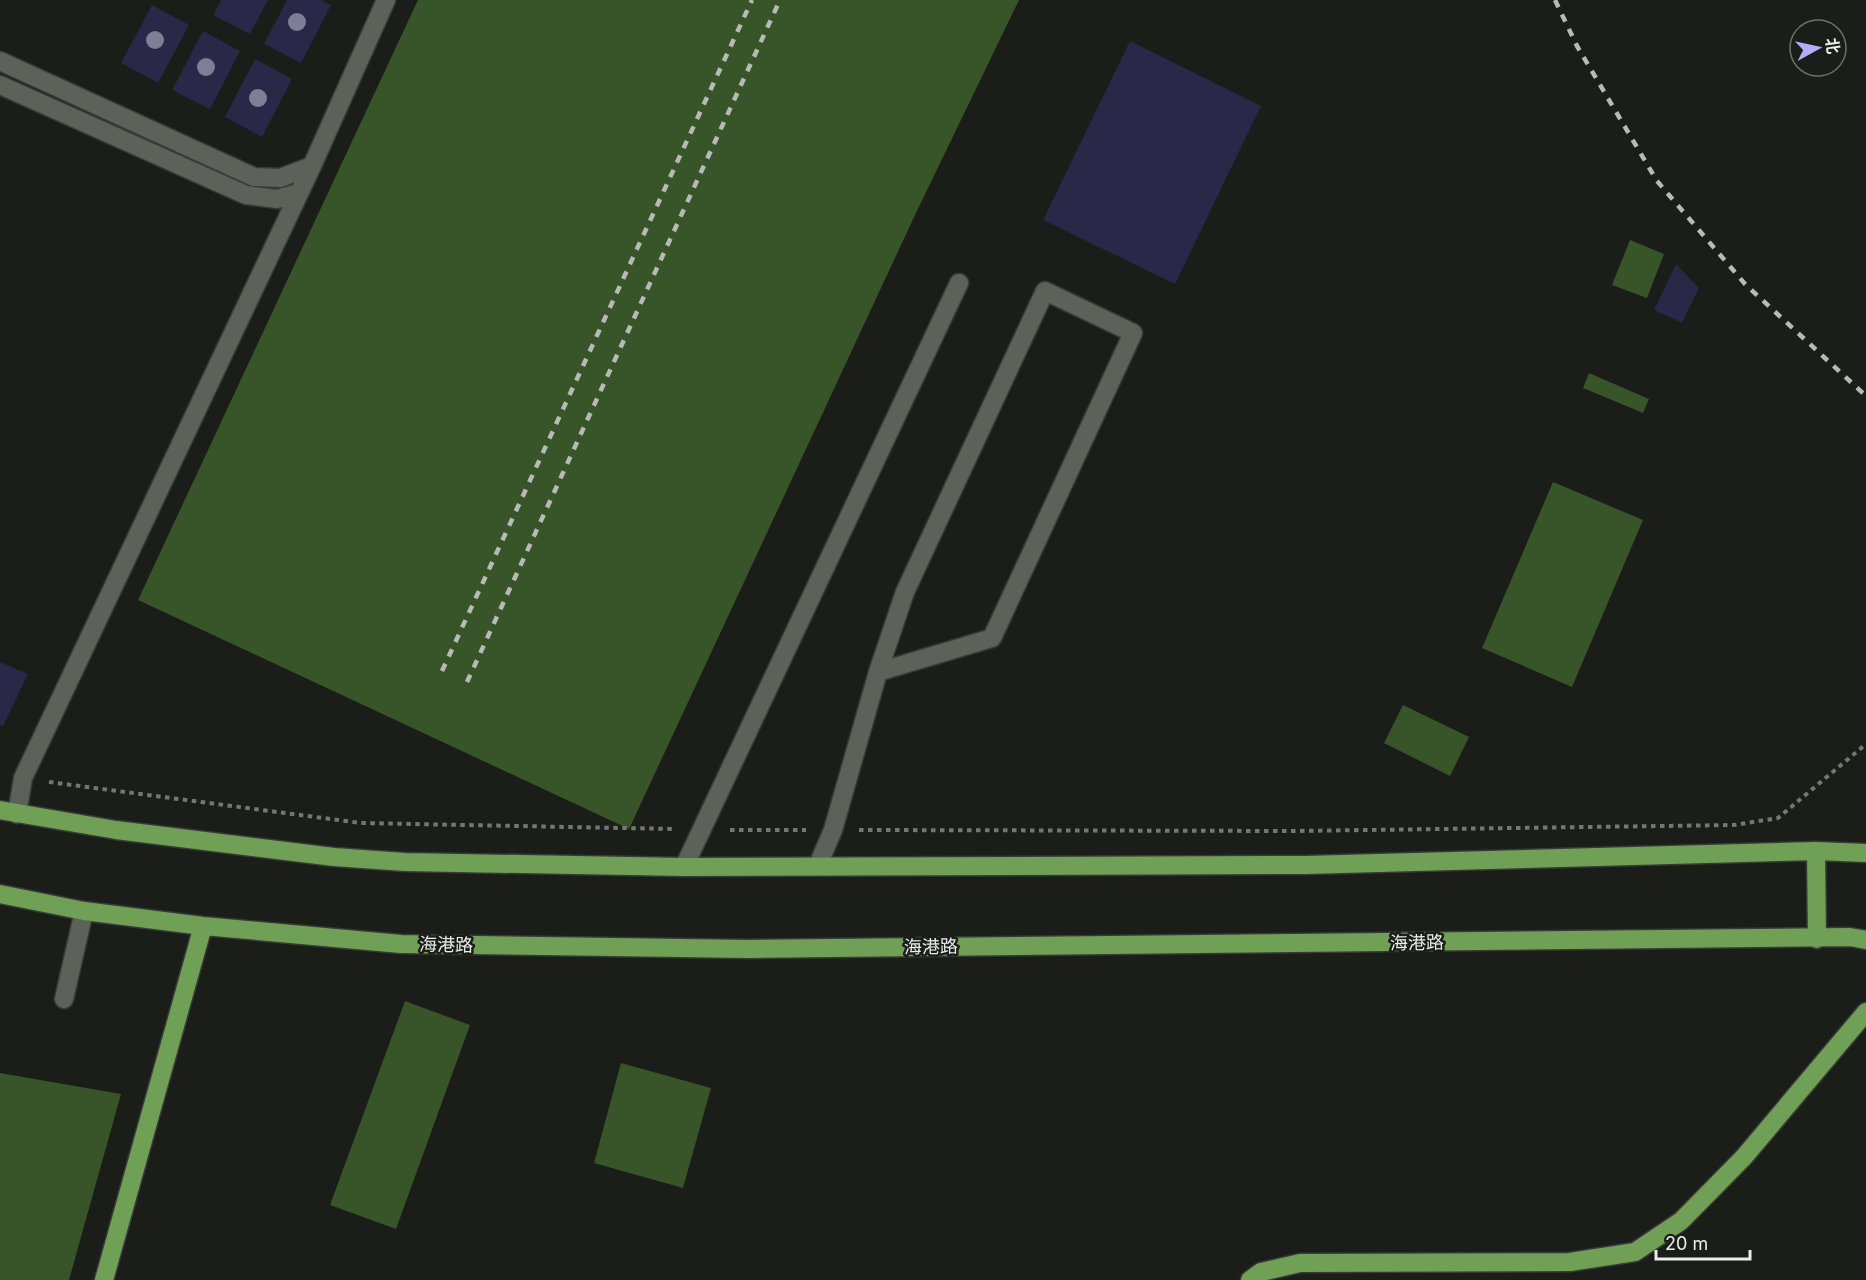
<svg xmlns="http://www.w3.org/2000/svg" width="1866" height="1280" viewBox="0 0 1866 1280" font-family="Inter,'Noto Sans SC',sans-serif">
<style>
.green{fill:#2a2748}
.building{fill:#385429}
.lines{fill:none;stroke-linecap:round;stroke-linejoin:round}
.minor-casing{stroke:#383a37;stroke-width:21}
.major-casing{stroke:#383a37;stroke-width:21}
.path{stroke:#757773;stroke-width:4;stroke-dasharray:4.5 4.5;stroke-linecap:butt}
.minor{stroke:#5c615a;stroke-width:18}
.major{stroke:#709f56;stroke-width:18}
.rail{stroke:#b8bab7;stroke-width:4.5;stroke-dasharray:8 8;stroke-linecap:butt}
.tree{fill:#7e7e96}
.labels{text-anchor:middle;stroke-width:5;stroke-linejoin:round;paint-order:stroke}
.street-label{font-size:18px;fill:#ebedea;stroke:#1a1d18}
</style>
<rect width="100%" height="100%" fill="#1a1d18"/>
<path class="green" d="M221,0H268L250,34L213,15Z
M287,0H321L331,5L301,63L264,44Z
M152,5L189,25L158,83L121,63Z
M203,31L240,51L210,109L172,90Z
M1130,41L1261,106L1175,284L1043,220Z
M255,59L292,79L262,137L225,117Z
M1676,264L1699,288L1682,323L1654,310Z
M0,662L28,674L3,726L0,725Z"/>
<path class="building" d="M418,0H1019L915,215L629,829L138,600Z
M1630,240L1664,254L1647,298L1612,285Z
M1589,373L1649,399L1643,413L1583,388Z
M1553,482L1643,520L1572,687L1482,648Z
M1403,705L1469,737L1450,776L1384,743Z
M405,1001L470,1025L396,1229L330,1205Z
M621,1063L711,1088L683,1188L594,1163Z
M0,1073L121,1094L69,1280H0Z"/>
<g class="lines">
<defs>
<path id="minor" d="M0,61L254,177L280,178L312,166
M0,85L246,195L277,199L299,193
M17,814L23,778L312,166L386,0
M818,865L833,830L878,672L905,592L1045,291L1133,333L992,638L878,672
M684,867L959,283
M64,999L84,911"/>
<path id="major" d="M0,810L116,830L334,857L405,862L684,867L1305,865L1816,851L1866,853
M1816,851L1817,939
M0,894L84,911L203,926L401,944L749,949L1850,937L1866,940
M104,1280L203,926
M1250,1280L1261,1272L1300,1263L1570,1262L1635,1252L1681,1221L1744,1157L1866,1012"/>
</defs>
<use href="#minor" class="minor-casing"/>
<use href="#major" class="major-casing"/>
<path class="path" d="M49,782L361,823L674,829
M730,830H806
M859,830L1294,831L1734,825L1778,818L1866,744"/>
<use href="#minor" class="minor"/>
<use href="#major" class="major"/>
<path class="rail" d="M1555,0L1577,46L1657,181L1745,284L1866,396
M442,671L752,0
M467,682L780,0"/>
</g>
<g class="tree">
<circle cx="297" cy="22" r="9"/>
<circle cx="155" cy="40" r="9"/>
<circle cx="206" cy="67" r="9"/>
<circle cx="258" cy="98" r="9"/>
</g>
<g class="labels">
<g class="street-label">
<text transform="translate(1417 943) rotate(-1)" y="6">海港路</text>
<text transform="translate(446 945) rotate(1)" y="6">海港路</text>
<text transform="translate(931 947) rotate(-1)" y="6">海港路</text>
</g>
</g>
<g transform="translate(1818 48) rotate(82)"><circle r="28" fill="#1a1d18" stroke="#6e706c" stroke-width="1.5"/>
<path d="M0-4.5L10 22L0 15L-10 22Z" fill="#b2adf9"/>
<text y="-9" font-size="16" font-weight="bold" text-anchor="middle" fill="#ebedea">北</text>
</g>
<path d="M1656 1250v9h94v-9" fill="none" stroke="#ebedea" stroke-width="3"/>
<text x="1665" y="1250" font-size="18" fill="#ebedea" stroke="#1a1d18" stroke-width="4.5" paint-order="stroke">20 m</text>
</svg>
